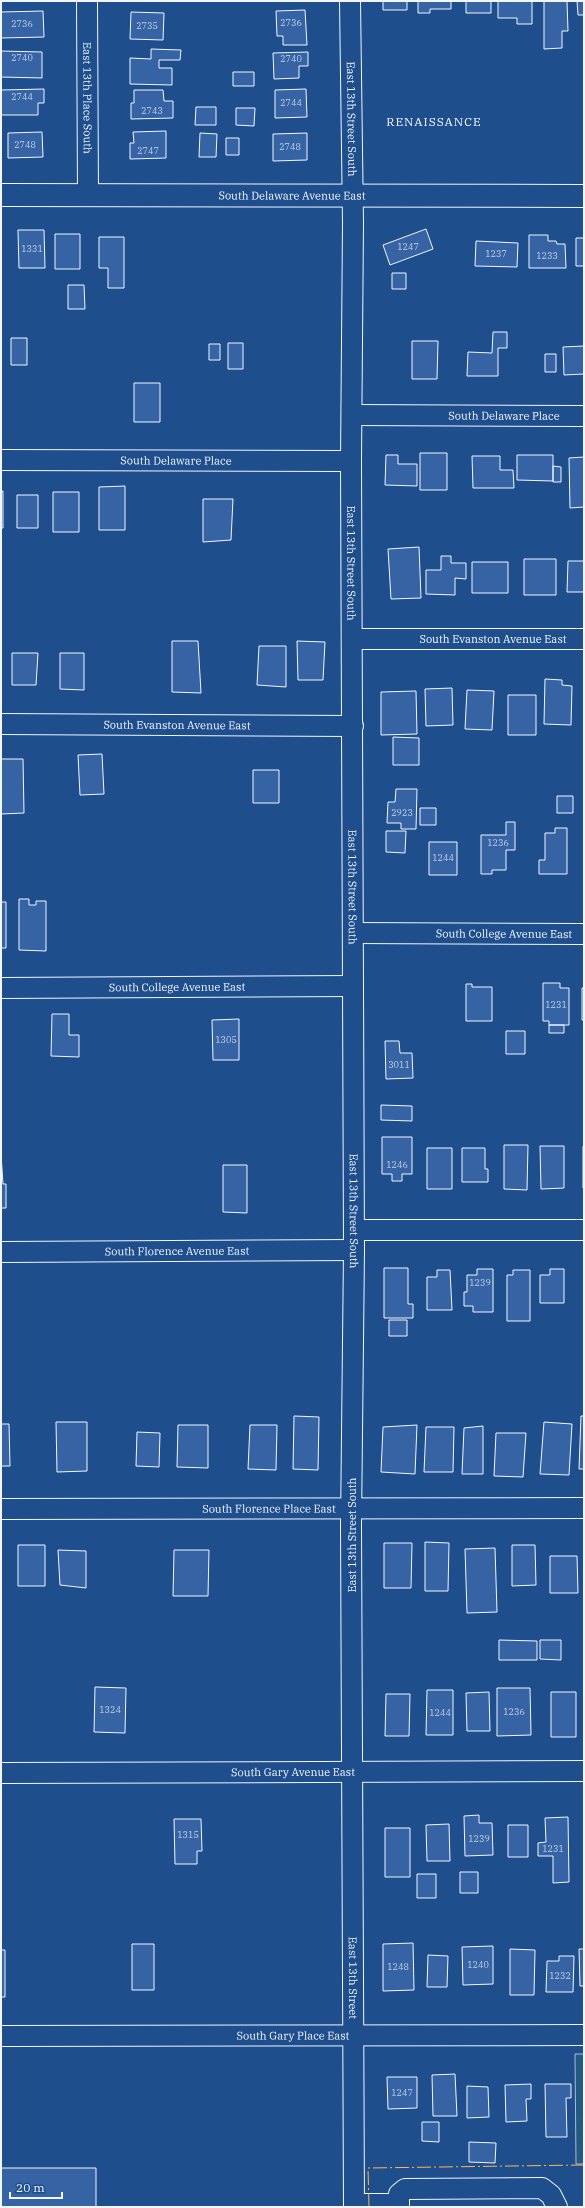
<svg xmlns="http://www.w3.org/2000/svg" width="585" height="2208" viewBox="0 0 585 2208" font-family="'IBM Plex Serif',serif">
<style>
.green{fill:#245a82;stroke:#a8bbd7}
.building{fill:#3563a3;stroke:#f2f6ff}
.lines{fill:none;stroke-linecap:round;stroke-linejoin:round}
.minor-casing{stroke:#f2f6ff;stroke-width:22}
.major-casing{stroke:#f2f6ff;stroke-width:24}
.minor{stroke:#1f4e8c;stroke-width:20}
.major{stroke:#1f4e8c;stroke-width:22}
.power{stroke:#ffb74d;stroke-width:1;stroke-dasharray:14 3 2 3;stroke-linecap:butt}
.labels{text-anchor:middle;stroke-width:3;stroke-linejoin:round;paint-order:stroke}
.number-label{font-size:9px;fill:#c3d1e8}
.street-label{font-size:11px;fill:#f2f6ff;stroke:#1f4e8c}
.neighbourhood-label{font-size:12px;letter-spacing:1px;fill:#f2f6ff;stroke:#1f4e8c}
</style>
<rect width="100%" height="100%" fill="#1f4e8c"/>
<path class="green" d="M575,2054H584V2164H576Z"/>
<path class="building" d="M383,1H407V10H383Z
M418,1H451V9H430V13H418Z
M466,1H491V13H466Z
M498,1H532V24H517V18H498Z
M544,1H567L568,31H562V48L544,49Z
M577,1H584V15H578Z
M305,10L307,45H283V36H277L276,11Z
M43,11L44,37L1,38V12Z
M131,12L164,13L163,40L130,39Z
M151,49L181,50L180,60H159V68H172V85L130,84V58L151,59Z
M1,51L42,52V78L1,77Z
M308,52V66H299V78L274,79L273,53Z
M233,72H254V86H233Z
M44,89V103H38V115H1V90Z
M306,89L307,117L275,118V90Z
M134,90H163L164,101H173V118L131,119V103H134Z
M196,107H216V125H195Z
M236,108H255L254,126L236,125Z
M166,131V158L130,159V143H134L133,132Z
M42,132L43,157L8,158V133Z
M200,133L217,134L216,157H199Z
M307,133V160L273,161V134Z
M226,138H239V155H226Z
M426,229L433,249L390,265L383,245Z
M18,230H44L45,268H19Z
M55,234H80V269H55Z
M529,235H548V241H556L557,244H565L566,268H529Z
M99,237H124V288H108V268H99Z
M576,238H584V266H576Z
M476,241L518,243L517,267L475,266Z
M392,273H406V289H392Z
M68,285H84L85,309H68Z
M493,332H507V348H498V376H467L468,352L492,353Z
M11,338H27V365H11Z
M412,341H438L437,379H412Z
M228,343H243V369H228Z
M209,344H220V360H209Z
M584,346V374L564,375L563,347Z
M545,354H556V372H545Z
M134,383H160V422H134Z
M420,453H447V490H420Z
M386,455H398V464H417V486L385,485Z
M517,455H553V481L517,480Z
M472,456H500V470H513L514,488H473Z
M584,457V507L570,508L569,458Z
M553,466L561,467V482H553Z
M125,486V530H99V487Z
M1,491H3V528H1Z
M53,492H79V532H53Z
M17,495H38V528H17Z
M203,499H233L231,540L203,542Z
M419,547L421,598L391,599L388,549Z
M441,556H451V563H466V579L455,578V595L426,594V570H441Z
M524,559H556V595H524Z
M568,561H584V592H567Z
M472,562H508V593H472Z
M172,641H198L201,693L172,692Z
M297,641L325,642L323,680H298Z
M259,646H286V687L257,685Z
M12,653H38L36,685H12Z
M60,653H84V690L60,689Z
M545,679L562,680V685L572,686L571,725L544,724Z
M452,688L453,725L426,726L425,689Z
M467,690L494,691L492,730L465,729Z
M416,691L417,734L381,735V692Z
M508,695H536V735H508Z
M393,737L419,738V765H393Z
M102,754L104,794L80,795L78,755Z
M1,759H23L24,813L1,814Z
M253,770H279V803H253Z
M396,789H417L416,829H401V823H387L388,802H395Z
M557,796H573V813H557Z
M420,808H436V825H420Z
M506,822H515V850H506V870H492V874H481V835H506Z
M555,828H567V874H539V860H545V833H555Z
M386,831H406L405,853L386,852Z
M429,842H457V875H429Z
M19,899H29V905H36V901H46V951L19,950Z
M1,902H6V948H1Z
M543,983H560V988H569V1025H549V1021H543Z
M466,984H472V987H492V1021H466Z
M582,988H584V1020H582Z
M52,1014H69V1035H79V1057L51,1056Z
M239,1019V1060H213L212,1020Z
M549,1025H564V1033H549Z
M506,1031H525V1054H506Z
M385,1041H399L400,1053H412L413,1078L386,1079Z
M381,1105L412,1106V1121L381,1120Z
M382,1137H412V1174H402V1181H392V1174H382Z
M504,1145H528L527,1190L504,1189Z
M540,1146H564V1188L541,1189Z
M583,1146H584V1188H583Z
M427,1148H452V1189H427Z
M462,1148H485V1169H488V1182H462Z
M1,1154L3,1184H6V1208H1Z
M223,1165H247V1213L223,1212Z
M384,1268H408V1304H413V1318H384Z
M477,1269H493V1312H473V1306H464V1292H467V1275H477Z
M550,1269H564V1303H540V1275H550Z
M437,1270H450L452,1310H427V1277H437Z
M513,1270H530V1321H507V1275H513Z
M389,1320H407V1336H389Z
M294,1416L319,1417L318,1470L293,1469Z
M581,1416H584V1469H579Z
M56,1422H87V1471L57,1472Z
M544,1422L572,1424L569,1475L540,1474Z
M1,1424H9L10,1466H1Z
M178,1425H208V1468L177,1467Z
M250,1425H277L276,1470L248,1469Z
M417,1425L415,1474L381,1472L383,1427Z
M483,1426V1474H462L464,1428Z
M426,1427H454L453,1472H424Z
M137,1432L160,1433L159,1467L136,1466Z
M496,1433H526L523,1477L494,1476Z
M425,1542L449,1543L448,1591H425Z
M384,1543H412L411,1588H384Z
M18,1545H45V1586H18Z
M512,1545H535L536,1585L512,1586Z
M495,1548L497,1612L467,1613L465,1549Z
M58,1550L86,1551V1588L60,1585Z
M174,1550H209L208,1596H173Z
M550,1556H577L578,1593H550Z
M499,1640L537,1641V1660H499Z
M540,1640H561V1660L540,1659Z
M95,1687L126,1688L125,1733L94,1732Z
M497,1688H530L531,1735L497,1736Z
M427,1690H453V1735H426Z
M489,1692L490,1731H467L466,1693Z
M551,1692H576V1737H551Z
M386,1694H410L409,1736H385Z
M479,1815V1823H492L493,1855L465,1856L464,1816Z
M568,1817L569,1882L553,1883V1856H538V1843L546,1842L545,1818Z
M174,1819H201L202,1851H197V1864H175Z
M449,1824L450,1861H427L426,1825Z
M508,1825H528V1857H508Z
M385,1828H410V1877H385Z
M460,1872H478V1893H460Z
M417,1874H436V1898H417Z
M413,1943L414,1990L383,1991V1944Z
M132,1944H154V1990H132Z
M493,1946V1984L463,1985L462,1947Z
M510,1949L535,1950L534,1995H510Z
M579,1949H584V1986H580Z
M1,1950H5V1997H1Z
M428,1955L448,1956L447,1987H427Z
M559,1956H574L573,1992H546L547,1961H559Z
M455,2074L457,2116H433L432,2075Z
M387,2077H417V2108L388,2109Z
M531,2084V2099H526L527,2121L506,2122L505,2085Z
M545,2084H571V2098H566L567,2137H546Z
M467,2086L488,2087L489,2117L467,2118Z
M422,2122H439V2142L422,2141Z
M469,2142L496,2143L495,2163L469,2162Z
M1,2168H96V2207H1Z"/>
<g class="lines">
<defs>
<g id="minor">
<path id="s1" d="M87,1L88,194"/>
<path id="s2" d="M350,1L353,223L351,461L354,1250L351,1525L354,2207"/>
<path id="s3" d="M352,415L584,416"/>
<path id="s4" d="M1,460L351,461"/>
<path id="s5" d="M353,639H584"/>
<path id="s6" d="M1,724L353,726"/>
<path id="s7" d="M353,933L584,934"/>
<path id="s8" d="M1,988L353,986"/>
<path d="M354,1230H584"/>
<path id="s9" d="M1,1252L354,1250"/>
<path id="s10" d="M1,1509L584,1508"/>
<path id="s11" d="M1,1773L584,1771"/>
<path id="s12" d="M1,2036L584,2035"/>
<path d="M354,2204H399"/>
<path d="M399,2207V2194L405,2189L542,2188L551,2195L557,2207"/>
</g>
<g id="major">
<path id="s13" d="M1,195L584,196"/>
</g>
</defs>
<use href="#minor" class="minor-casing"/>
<use href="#major" class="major-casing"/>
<use href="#minor" class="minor"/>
<use href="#major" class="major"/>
<path class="power" d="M369,2207L368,2168L584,2165"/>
</g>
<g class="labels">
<g class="number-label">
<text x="291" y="26">2736</text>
<text x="22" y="27">2736</text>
<text x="147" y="29">2735</text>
<text x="22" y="61">2740</text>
<text x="291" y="62">2740</text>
<text x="22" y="100">2744</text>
<text x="291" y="106">2744</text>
<text x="152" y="114">2743</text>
<text x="25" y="148">2748</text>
<text x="290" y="150">2748</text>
<text x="148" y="154">2747</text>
<text x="408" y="250">1247</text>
<text x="32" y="252">1331</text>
<text x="496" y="257">1237</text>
<text x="547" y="259">1233</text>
<text x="402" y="816">2923</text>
<text x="498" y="846">1236</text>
<text x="443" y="861">1244</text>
<text x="556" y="1008">1231</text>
<text x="226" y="1043">1305</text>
<text x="399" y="1068">3011</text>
<text x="397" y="1168">1246</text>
<text x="480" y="1286">1239</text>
<text x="110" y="1713">1324</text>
<text x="514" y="1715">1236</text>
<text x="440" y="1716">1244</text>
<text x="188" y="1838">1315</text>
<text x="479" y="1842">1239</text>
<text x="553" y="1852">1231</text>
<text x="478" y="1968">1240</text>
<text x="398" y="1970">1248</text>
<text x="560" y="1979">1232</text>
<text x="402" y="2096">1247</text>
</g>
<g class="street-label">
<text dy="4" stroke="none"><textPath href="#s1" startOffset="97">East 13th Place South</textPath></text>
<text dy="4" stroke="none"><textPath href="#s2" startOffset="118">East 13th Street South</textPath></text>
<text dy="4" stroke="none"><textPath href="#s13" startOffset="291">South Delaware Avenue East</textPath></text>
<text dy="4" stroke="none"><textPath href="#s3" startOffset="152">South Delaware Place</textPath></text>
<text dy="4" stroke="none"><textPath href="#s4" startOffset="175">South Delaware Place</textPath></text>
<text dy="4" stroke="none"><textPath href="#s2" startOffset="562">East 13th Street South</textPath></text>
<text dy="4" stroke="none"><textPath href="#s5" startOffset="140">South Evanston Avenue East</textPath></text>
<text dy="4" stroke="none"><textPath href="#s6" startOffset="176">South Evanston Avenue East</textPath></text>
<text dy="4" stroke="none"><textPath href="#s2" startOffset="886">East 13th Street South</textPath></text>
<text dy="4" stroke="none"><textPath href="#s7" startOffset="151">South College Avenue East</textPath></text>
<text dy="4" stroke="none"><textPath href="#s8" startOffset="176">South College Avenue East</textPath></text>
<text dy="4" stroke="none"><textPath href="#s2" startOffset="1210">East 13th Street South</textPath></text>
<text dy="4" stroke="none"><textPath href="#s9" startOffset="176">South Florence Avenue East</textPath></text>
<text dy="4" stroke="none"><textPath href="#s10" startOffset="268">South Florence Place East</textPath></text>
<text transform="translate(352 1535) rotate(-90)" y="4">East 13th Street South</text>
<text dy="4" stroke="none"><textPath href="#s11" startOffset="292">South Gary Avenue East</textPath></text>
<text dy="4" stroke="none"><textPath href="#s2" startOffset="1977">East 13th Street</textPath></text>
<text dy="4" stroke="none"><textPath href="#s12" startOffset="292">South Gary Place East</textPath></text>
</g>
<g class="neighbourhood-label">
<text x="434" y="126">RENAISSANCE</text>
</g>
</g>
<rect width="585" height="2208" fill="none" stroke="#f2f6ff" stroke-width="4"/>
<path d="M10 2192v6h52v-6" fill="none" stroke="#f2f6ff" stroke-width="2"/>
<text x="16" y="2192" font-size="12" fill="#f2f6ff" stroke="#1f4e8c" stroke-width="3" paint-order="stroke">20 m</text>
</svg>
